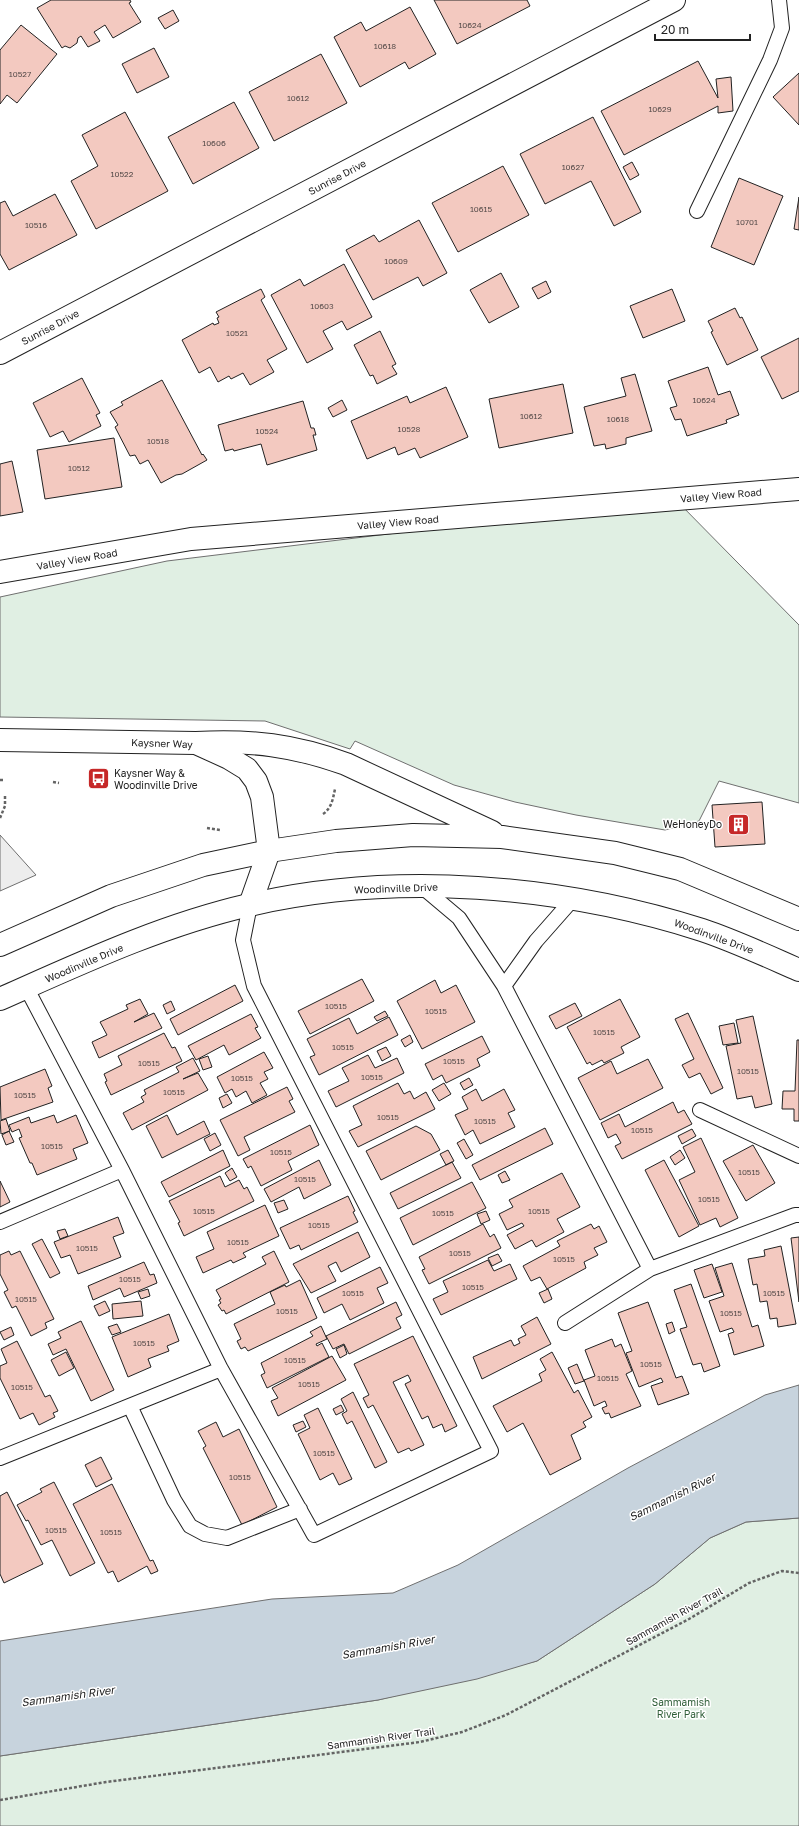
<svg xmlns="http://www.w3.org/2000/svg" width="799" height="1826" viewBox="0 0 799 1826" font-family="'Golos Text',sans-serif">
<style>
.green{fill:#e0efe3;stroke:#6f6f6f}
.parking{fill:#ededed;stroke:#6f6f6f}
.water{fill:#c7d3dd;stroke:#6f6f6f}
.building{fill:#f3c9c0;stroke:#222}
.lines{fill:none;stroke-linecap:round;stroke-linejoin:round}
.lane-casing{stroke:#222;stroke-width:16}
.street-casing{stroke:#222;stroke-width:24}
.secondary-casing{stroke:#222;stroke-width:24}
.primary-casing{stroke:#222;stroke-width:24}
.path{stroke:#646464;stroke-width:2.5;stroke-dasharray:3 2;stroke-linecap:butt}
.lane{stroke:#fff;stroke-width:14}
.street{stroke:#fff;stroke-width:22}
.secondary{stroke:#fff;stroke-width:22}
.primary{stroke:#fff;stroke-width:22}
.labels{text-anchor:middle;stroke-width:3;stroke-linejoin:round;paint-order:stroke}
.number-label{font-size:8px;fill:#564c4a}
.street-label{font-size:10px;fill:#222;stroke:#fff}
.poi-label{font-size:10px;fill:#222;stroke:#fff;text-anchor:start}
.park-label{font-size:10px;fill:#2f5e38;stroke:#fff}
.water-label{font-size:11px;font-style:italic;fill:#222;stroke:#fff}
</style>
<rect width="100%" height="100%" fill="#fff"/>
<path class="green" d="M675,499L799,625V803L719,781L699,821L665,830L576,815L515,802L454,785L355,741L350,749L265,721L0,717V597L167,561Z
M799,1518V1826H0V1756L378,1700L537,1661L655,1584L710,1538L746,1522Z"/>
<path class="parking" d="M0,835L36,875L0,891Z"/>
<path class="water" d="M799,1385V1518L746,1522L710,1538L655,1584L537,1661L477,1679L378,1700L0,1756V1641L272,1599L393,1593L458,1565L628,1468L765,1395Z"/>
<path class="building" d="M51,0H130L131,2L129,3L141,22L113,38L105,25L94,32L100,41L88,47L81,36L78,38L77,43L70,48L65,46L62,48L37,8Z
M434,0H527L530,6L457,44Z
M410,7L436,54L409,69L405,62L360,87L334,37L361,22L366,31Z
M173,10L179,21L165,29L158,18Z
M21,25L57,54L17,103L7,95L0,104V50Z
M154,48L169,77L137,93L122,64Z
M321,54L347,103L274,141L249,92Z
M698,61L718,98L716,79L731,77L733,111L718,113V106L624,155L601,111Z
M799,73V125L773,97Z
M234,102L259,148L193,184L168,137Z
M125,112L168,191L96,229L71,181L98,166L82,135Z
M593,117L641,212L614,226L591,181L545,204L520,154Z
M632,162L639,175L630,180L623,167Z
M503,166L529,215L458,252L432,203Z
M739,178L783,196L754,265L711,247Z
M55,194L77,235L9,270L0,254V203L5,201L13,216Z
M799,197V230L794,229Z
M419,220L447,273L423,286L418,277L373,300L346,250L374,235L379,242Z
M344,264L372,317L347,330L342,321L323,331L333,349L307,363L271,295L300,279L304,286Z
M501,273L519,307L489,323L470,290Z
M546,281L551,292L538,299L532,288Z
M261,289L265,297L261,300L287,349L267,360L274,372L250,385L243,373L231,379L229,376L218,382L210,367L199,373L182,340L213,323L214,325L219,323L217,318L219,317L216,312Z
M672,289L685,321L643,338L630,306Z
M735,308L740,318L742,317L758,350L727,365L711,332L713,331L708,321Z
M380,331L396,364L392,366L397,374L377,384L373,375L370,376L354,345Z
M799,338V391L782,399L761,357Z
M708,367L718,395L730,391L739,415L726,420L727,423L687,436L681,419L675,420L670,408L677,406L668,381Z
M635,374L652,431L626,438V444L606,449L605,444L594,446L584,407L626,396L621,378Z
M82,378L100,413L96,415L101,426L69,442L63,431L50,437L33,403Z
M162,380L202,455L203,454L207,460L182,474L176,475L161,483L148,460L140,464L135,455L130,456L115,427L118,425L110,412L123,405L121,402Z
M563,384L573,433L499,448L489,399Z
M446,387L468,437L420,458L415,448L398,455L395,447L367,459L351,421L407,396L410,403Z
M342,400L347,410L333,417L328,408Z
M303,401L311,428H314L316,435H313L317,450L267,465L261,444L234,451L233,449L225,451L218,425Z
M114,438L122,487L45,499L37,450Z
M12,461L23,512L0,516V464Z
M762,802L765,844L715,847L712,805Z
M362,979L374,1001L310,1034L298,1011Z
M435,980L441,993L456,985L475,1022L422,1049L397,1001Z
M235,985L243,1001L178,1035L170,1019Z
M140,999L148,1014L134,1022L154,1013L162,1028L99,1058L92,1042L107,1035L100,1022L128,1009L126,1005Z
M620,999L640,1037L621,1047L624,1053L604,1063L602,1060L592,1065L590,1062L587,1064L567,1027Z
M171,1001L175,1010L167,1014L163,1005Z
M575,1003L582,1016L556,1029L549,1016Z
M385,1011L388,1016L377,1021L374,1017Z
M688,1013L723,1088L711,1094L700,1073L689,1078L682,1065L694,1059L675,1019Z
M251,1014L258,1027L255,1028L261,1038L229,1055L224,1045L196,1060L188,1046Z
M753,1016L772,1104L755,1108L752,1096L737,1099L726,1046L741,1043L736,1020Z
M389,1017L398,1035L319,1075L310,1057L315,1055L307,1039L349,1018L357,1034Z
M734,1023L738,1043L723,1045L719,1026Z
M164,1033L172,1048L175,1047L182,1061L111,1095L105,1082L107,1081L104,1074L122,1065L118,1056Z
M410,1035L413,1042L405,1047L401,1040Z
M482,1036L490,1052L477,1059L480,1066L446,1083L442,1075L433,1080L425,1064Z
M797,1040H799V1121H794V1109H782L783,1091H795Z
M386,1047L391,1056L382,1061L377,1051Z
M264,1052L273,1068L264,1072L268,1079L260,1083L267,1095L252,1103L246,1091L236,1097L232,1089L225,1093L217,1077Z
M368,1055L375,1068L397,1058L404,1073L336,1107L328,1091L349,1081L342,1068Z
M208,1056L212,1067L203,1070L199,1059Z
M193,1058L200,1071L183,1079L198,1073L208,1090L132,1130L123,1113L144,1102L141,1097L146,1094L144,1090L179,1072L176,1067Z
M648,1059L663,1088L600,1120L578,1078L611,1061L617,1074Z
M45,1069L52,1086L48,1088L53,1102L1,1120L0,1087Z
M469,1078L473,1085L464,1090L460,1083Z
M398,1083L404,1094L410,1091L414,1099L426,1092L435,1109L358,1147L349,1131L362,1125L353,1106Z
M444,1083L451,1094L439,1101L432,1090Z
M287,1087L293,1099L289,1101L295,1112L244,1137L250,1150L238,1156L220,1120Z
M476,1089L482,1101L504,1089L515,1110L508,1113L515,1127L480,1144L473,1130L465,1135L455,1115L468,1109L462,1097Z
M227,1094L232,1103L223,1108L219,1098Z
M673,1102L678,1113L684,1110L692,1124L622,1159L615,1146L621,1143L616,1134L608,1138L601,1123L619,1114L625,1127Z
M54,1115L57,1123L76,1115L88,1143L73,1149L77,1159L37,1175L32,1163H30L19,1138L22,1137L19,1129L12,1132L9,1125L29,1117L31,1123Z
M167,1115L177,1135L204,1121L210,1134L162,1158L146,1126Z
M6,1119L10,1131L1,1134L0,1121Z
M310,1125L319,1145L288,1161L292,1170L261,1186L251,1166L248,1168L243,1159Z
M416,1126L431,1134L440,1150L381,1180L366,1151Z
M545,1128L553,1144L480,1180L472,1165Z
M692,1129L696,1136L682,1144L678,1136Z
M9,1131L14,1142L6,1145L2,1135Z
M215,1133L221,1145L210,1151L204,1139Z
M701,1138L738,1218L720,1227L716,1218L700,1225L679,1180L695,1172L683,1147Z
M464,1139L473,1155L466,1159L457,1143Z
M753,1145L775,1183L746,1201L723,1161Z
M223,1150L230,1166L169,1197L161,1182Z
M448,1150L454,1161L446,1165L440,1154Z
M680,1150L685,1158L675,1165L670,1157Z
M319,1160L331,1185L304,1199L299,1187L271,1202L264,1189Z
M664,1160L699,1226L679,1237L645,1170Z
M452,1162L461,1178L398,1209L390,1193Z
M232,1168L237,1177L230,1181L225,1173Z
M505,1171L510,1180L502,1183L498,1175Z
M562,1173L580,1207L557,1219L564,1232L536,1247L532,1240L515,1249L507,1235L524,1226L522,1223L507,1230L499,1214L513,1207L509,1200Z
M220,1176L225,1187L239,1180L244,1189L247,1187L254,1201L184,1236L178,1223L180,1222L169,1201Z
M0,1181L10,1202L0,1207Z
M472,1182L486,1208L413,1245L400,1218Z
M348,1196L355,1211L353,1212L358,1222L301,1250L299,1245L290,1249L280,1228Z
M284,1200L288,1209L278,1213L274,1203Z
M265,1205L279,1236L243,1253L246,1257L233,1263L231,1260L203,1273L196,1257L214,1249L207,1232Z
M486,1211L490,1220L481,1224L477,1214Z
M118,1217L124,1233L113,1237L121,1257L78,1274L70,1255L61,1258L54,1242Z
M483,1224L490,1237L494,1234L501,1248L429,1284L422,1270L425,1269L419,1257Z
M591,1224L594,1229L599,1226L607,1242L594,1248L598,1255L584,1262L586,1268L547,1289L540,1277L531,1281L523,1266L560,1246L557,1241Z
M65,1229L68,1236L60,1239L57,1231Z
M358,1232L370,1257L341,1272L336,1262L328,1266L336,1281L311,1293L293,1264Z
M799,1237V1302L791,1238Z
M42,1239L60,1273L50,1278L32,1244Z
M781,1246L796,1324L778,1327L777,1318L770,1319L767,1301L760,1302L757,1284L753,1285L748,1259L765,1256L764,1250Z
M9,1251L11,1255L20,1251L54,1319L45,1323L47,1328L31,1336L16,1306L12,1308L4,1292L8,1290L0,1274V1255Z
M274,1251L289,1282L226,1314L224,1310L222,1311L218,1305L221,1303L219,1300L221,1299L216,1290L266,1264L262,1257Z
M498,1254L502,1261L492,1266L488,1258Z
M488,1260L494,1271L510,1264L517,1279L441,1315L433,1299L448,1292L443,1281Z
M144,1262L150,1275L154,1274L157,1283L124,1297L120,1288L93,1300L88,1286Z
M732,1263L752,1327L758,1325L764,1346L734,1355L728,1334L734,1332L732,1328L720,1332L709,1301L724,1296L715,1268Z
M712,1264L722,1292L704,1298L694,1270Z
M380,1267L388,1283L377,1288L384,1303L350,1320L342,1304L324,1313L317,1298Z
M300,1280L317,1318L248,1351L245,1347L241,1349L237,1341L241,1339L234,1324L275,1304L270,1292L285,1285L286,1287Z
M691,1284L720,1366L704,1372L701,1363L693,1365L680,1329L687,1327L674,1290Z
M148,1289L150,1296L141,1299L138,1292Z
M548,1289L552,1299L544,1303L539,1293Z
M105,1301L110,1311L99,1316L94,1306Z
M141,1301L143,1316L113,1319L112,1304Z
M396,1302L402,1315L396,1318L401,1328L349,1354L344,1344L333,1349L326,1336Z
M648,1302L676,1378L682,1376L689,1394L658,1405L651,1386L663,1382L661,1378L639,1387L626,1353L632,1351L618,1313Z
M169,1314L179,1341L167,1346L169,1351L148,1359L151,1367L128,1377L112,1337Z
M537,1317L551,1344L482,1379L473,1357L511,1340L514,1346L520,1343L518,1339L526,1335L521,1326Z
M81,1321L114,1390L91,1401L66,1349L53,1355L48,1344L61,1338L58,1332Z
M672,1322L675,1331L669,1334L666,1324Z
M117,1324L121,1332L112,1335L108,1327Z
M321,1326L327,1339L316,1344L317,1346L322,1343L329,1357L267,1388L261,1375L265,1373L261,1363L313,1336L310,1332Z
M11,1327L14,1335L4,1340L0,1332Z
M413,1336L457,1426L445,1432L442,1424L433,1428L428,1416L422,1419L405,1384L411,1381L408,1375L393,1382L424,1445L411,1451L409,1448L398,1453L373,1405L368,1408L363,1398L369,1395L354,1364Z
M612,1339L615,1347L621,1344L632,1371L626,1374L641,1406L611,1418L609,1413L605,1414L602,1408L607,1406L605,1401L594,1406L584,1380L595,1376L585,1350Z
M17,1341L45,1397L50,1395L58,1411L53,1413L55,1417L39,1425L33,1413L20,1419L0,1378V1366L7,1363L1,1349Z
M344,1345L347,1354L340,1358L336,1349Z
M66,1352L74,1368L59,1376L51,1360Z
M552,1352L574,1393L578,1390L592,1417L583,1422L586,1427L571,1435L581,1459L550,1475L523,1423L507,1432L493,1406L542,1381L539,1374L546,1370L540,1359Z
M332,1356L346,1380L278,1416L271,1401L278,1398L272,1388Z
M577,1364L584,1381L575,1384L568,1368Z
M353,1392L387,1462L375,1468L352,1421L347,1424L342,1414L347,1411L341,1399Z
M341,1405L344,1411L336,1415L333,1409Z
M318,1408L352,1479L339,1485L333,1473L320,1480L298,1434L310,1428L304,1415Z
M303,1421L306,1427L296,1432L293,1425Z
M216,1422L223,1437L239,1429L277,1507L242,1525L203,1448L206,1446L198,1431Z
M101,1457L112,1479L96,1487L85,1465Z
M54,1482L95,1563L70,1576L52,1540L41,1545L28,1520L26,1521L17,1505L42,1492L40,1489Z
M112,1484L150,1561L153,1560L158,1571L151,1574L147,1566L118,1582L113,1571L108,1573L73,1504Z
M7,1492L43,1564L4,1583L0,1574V1496Z"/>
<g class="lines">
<defs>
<path id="lane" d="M697,211L770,60L782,28L779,0
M421,886L459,918L504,986L650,1269
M504,986L536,941L573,899
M26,987L122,1170L221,1369L314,1535L491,1451L254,986L243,940L250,905
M700,1110L799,1156
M0,1222L122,1170
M565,1323L650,1269L795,1215H799
M130,1406L174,1500L190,1526L205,1534L227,1538L300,1509
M0,1458L221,1369"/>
<path id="street" d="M0,353L674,0
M0,572L191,539L799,489"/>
<path id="secondary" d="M0,740L196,743L229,758L247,769L256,781L262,797L269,851L250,905"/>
<path id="primary" d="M196,743C252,740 293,745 346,764L492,832
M0,945L111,896L203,865L269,851L336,841L413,835L502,837L615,853L680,869L799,919
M0,999C81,963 162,925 249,905C395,871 561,885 702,930C735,941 767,956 799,970"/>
</defs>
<use href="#lane" class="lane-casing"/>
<use href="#street" class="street-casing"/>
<use href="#secondary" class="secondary-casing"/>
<use href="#primary" class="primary-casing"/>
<path class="path" d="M0,780H4
M53,782L59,783
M323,814C332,808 333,798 335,789
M0,818L5,806V796
M207,828L220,830
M0,1800L106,1782L420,1742L462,1732L506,1715L689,1619L749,1583L782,1571L799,1573"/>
<use href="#lane" class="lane"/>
<use href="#street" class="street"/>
<use href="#secondary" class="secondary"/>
<use href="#primary" class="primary"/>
</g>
<defs>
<symbol id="bus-square" viewBox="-11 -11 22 22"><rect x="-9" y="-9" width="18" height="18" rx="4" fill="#c62828" stroke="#fff"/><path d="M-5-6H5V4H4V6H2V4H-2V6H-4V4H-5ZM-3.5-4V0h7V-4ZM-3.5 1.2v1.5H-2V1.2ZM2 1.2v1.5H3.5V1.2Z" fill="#fff"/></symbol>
<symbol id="building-square" viewBox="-11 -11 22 22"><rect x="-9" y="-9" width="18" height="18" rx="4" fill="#c62828" stroke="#fff"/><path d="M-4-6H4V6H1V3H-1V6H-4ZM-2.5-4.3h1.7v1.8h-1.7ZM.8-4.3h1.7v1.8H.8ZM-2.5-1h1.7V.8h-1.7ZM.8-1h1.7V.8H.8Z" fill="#fff"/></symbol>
</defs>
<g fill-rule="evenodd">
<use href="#bus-square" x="86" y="766" width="25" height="25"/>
<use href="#building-square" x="726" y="812" width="25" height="25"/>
</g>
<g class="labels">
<g class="number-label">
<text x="470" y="28">10624</text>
<text x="385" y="49">10618</text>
<text x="20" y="77">10527</text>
<text x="298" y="101">10612</text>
<text x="660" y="112">10629</text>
<text x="214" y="146">10606</text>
<text x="573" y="170">10627</text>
<text x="122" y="177">10522</text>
<text x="481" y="212">10615</text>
<text x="747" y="225">10701</text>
<text x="36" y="228">10516</text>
<text x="396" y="264">10609</text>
<text x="322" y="309">10603</text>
<text x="237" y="336">10521</text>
<text x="704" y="403">10624</text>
<text x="531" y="419">10612</text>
<text x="618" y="422">10618</text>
<text x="409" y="432">10528</text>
<text x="267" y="434">10524</text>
<text x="158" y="444">10518</text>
<text x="79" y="471">10512</text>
<text x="336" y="1009">10515</text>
<text x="436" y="1014">10515</text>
<text x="604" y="1035">10515</text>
<text x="343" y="1050">10515</text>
<text x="454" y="1064">10515</text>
<text x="149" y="1066">10515</text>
<text x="748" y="1074">10515</text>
<text x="372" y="1080">10515</text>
<text x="242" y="1081">10515</text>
<text x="174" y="1095">10515</text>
<text x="25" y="1098">10515</text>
<text x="388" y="1120">10515</text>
<text x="485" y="1124">10515</text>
<text x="642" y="1133">10515</text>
<text x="52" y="1149">10515</text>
<text x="281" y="1155">10515</text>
<text x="749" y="1175">10515</text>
<text x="305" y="1182">10515</text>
<text x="709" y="1202">10515</text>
<text x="204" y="1214">10515</text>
<text x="539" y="1214">10515</text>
<text x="443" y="1216">10515</text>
<text x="319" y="1228">10515</text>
<text x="238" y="1245">10515</text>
<text x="87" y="1251">10515</text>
<text x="460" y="1256">10515</text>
<text x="564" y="1262">10515</text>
<text x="130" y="1282">10515</text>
<text x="473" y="1290">10515</text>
<text x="353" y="1296">10515</text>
<text x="774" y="1296">10515</text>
<text x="26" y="1302">10515</text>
<text x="287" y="1314">10515</text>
<text x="731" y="1316">10515</text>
<text x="144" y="1346">10515</text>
<text x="295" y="1363">10515</text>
<text x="651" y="1367">10515</text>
<text x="608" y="1381">10515</text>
<text x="309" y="1387">10515</text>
<text x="22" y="1390">10515</text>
<text x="324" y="1456">10515</text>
<text x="240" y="1480">10515</text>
<text x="56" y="1533">10515</text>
<text x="111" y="1535">10515</text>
</g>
<g class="street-label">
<text transform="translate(337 177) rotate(-28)" y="4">Sunrise Drive</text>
<text transform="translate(50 327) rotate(-28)" y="4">Sunrise Drive</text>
<text transform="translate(721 495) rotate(-5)" y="4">Valley View Road</text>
<text transform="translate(398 522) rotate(-5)" y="4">Valley View Road</text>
<text transform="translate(77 559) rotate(-10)" y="4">Valley View Road</text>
<text transform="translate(162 743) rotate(2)" y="4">Kaysner Way</text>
<text transform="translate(396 888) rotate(-2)" y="4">Woodinville Drive</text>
<text transform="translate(714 936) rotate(20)" y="4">Woodinville Drive</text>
<text transform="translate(84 963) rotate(-23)" y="4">Woodinville Drive</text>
<text transform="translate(674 1616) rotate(-29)" y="4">Sammamish River Trail</text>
<text transform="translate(381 1738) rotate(-8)" y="4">Sammamish River Trail</text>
</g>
<g class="poi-label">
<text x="114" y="777">Kaysner Way &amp;<tspan x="114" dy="12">Woodinville Drive</tspan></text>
<text x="722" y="828" text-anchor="end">WeHoneyDo</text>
</g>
<g class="park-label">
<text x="681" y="1706">Sammamish<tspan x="681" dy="12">River Park</tspan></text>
</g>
<g class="water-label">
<text transform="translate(672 1497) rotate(-26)" y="4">Sammamish River</text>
<text transform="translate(388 1647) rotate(-10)" y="4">Sammamish River</text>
<text transform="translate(68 1696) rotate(-8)" y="4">Sammamish River</text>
</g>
</g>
<path d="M655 34v6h95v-6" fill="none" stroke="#222222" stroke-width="2"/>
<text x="661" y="34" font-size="12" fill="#222222" stroke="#ffffff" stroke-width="3" paint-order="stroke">20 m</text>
</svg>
